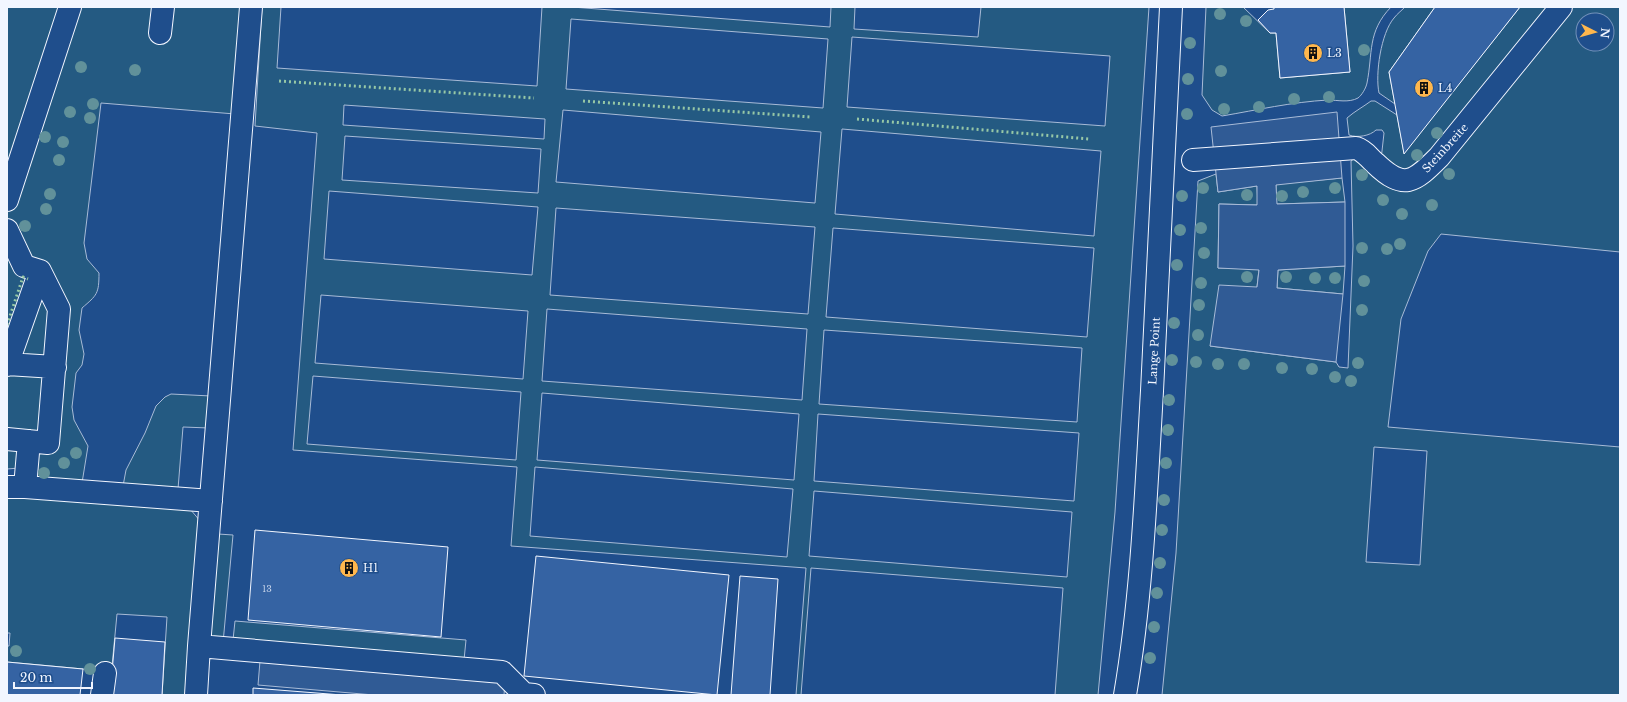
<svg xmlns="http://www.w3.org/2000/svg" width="1627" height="702" viewBox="0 0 1627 702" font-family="'Libre Baskerville',serif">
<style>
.green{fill:#245a82;stroke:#a8bbd7;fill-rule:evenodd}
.parking{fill:#305b95;stroke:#a8bbd7}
.building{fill:#3563a3;stroke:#f2f6ff}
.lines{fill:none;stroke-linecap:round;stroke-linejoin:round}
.minor-casing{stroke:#f2f6ff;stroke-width:24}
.minor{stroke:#1f4e8c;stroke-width:22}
.hedge{stroke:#97c8a6;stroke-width:3;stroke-dasharray:2 3;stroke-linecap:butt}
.tree{fill:#61919a}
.labels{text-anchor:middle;stroke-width:3;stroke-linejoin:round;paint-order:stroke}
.number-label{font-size:9px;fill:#c3d1e8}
.poi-label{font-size:11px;fill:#f2f6ff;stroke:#1f4e8c;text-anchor:start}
.street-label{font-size:11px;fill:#f2f6ff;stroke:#1f4e8c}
</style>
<rect width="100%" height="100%" fill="#1f4e8c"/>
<path class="green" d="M7,7H242L235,114L101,103L84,243L87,259L99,273C99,294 97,295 82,308L79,330L84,354L82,365L76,373L72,407L74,420L88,446L82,483L31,479V467L7,469Z
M262,7H281L277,68L537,86L542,7H572L830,27L831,7H855L854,29L978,37L981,7H1149L1115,512L1098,695H1055L1063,588L811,568L801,695H796L806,568L511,546L517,467L293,450L317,133L255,126ZM571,19L828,39L823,108L566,89ZM852,37L1110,56L1105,126L847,107ZM344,105L545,119L544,139L343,125ZM563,110L821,132L815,203L556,182ZM842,129L1101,151L1094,236L835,214ZM345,136L541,149L538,193L342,180ZM329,191L538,207L532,275L324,259ZM556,208L815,227L808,314L550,295ZM833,228L1094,248L1087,337L826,317ZM321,295L528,311L523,379L315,363ZM547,309L807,329L802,400L542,381ZM824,330L1082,348L1077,422L819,404ZM313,376L521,392L516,460L307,444ZM542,393L799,414L794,480L537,460ZM818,414L1079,433L1074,501L814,481ZM535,467L793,489L787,557L530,536ZM814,491L1072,512L1067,577L809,556Z
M1206,7H1243L1270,33H1276L1280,78L1350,72L1344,7H1391C1367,32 1373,53 1367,83C1366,88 1362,95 1358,98C1349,103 1337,100 1328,100C1292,102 1257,110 1222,116L1212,110L1202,95Z
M1405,7H1435L1389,72L1395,104L1379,93C1375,74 1381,33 1394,18C1397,14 1401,11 1405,7Z
M1520,7H1552L1412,173L1381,160L1384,133L1382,130H1376C1370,136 1357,138 1349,135L1347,118C1355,111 1363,107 1371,101H1375L1397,115L1404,153Z
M1570,7H1620V252L1441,234L1428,251L1401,319L1388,427L1620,447V695H1162L1176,553L1198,181L1216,174L1218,192L1257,186L1258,205L1219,204L1218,268L1259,269L1257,287L1210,346L1336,362L1339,367L1348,368L1353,246L1351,161L1355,158L1361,160L1391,188L1414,189ZM1583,20H1607V44H1583ZM1374,447L1427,451L1420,565L1366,562Z
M1342,178L1345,202L1276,204V184Z
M1345,266L1343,294L1277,288L1278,270Z
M171,394L211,396L209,428L183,427L178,489L123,486L126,470L145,433L156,406L165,397Z
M7,494L190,509L201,522L187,695H162L167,617L117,614L112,666L83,669L7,662V646H9L10,633H7Z
M218,534L233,535L223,643L208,641Z
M235,621L466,640L464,660L233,640Z"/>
<path class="parking" d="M1337,112L1342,178L1276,185L1277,204L1345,202V266L1278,270L1277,288L1343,294L1336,362L1210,346L1219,285L1257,287L1259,270L1218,268L1219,204L1257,205V186L1218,192L1211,127Z
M260,661L505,682L504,695H374L258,685Z"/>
<path class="building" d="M1274,7H1344L1350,72L1280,78L1276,33H1270L1258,20L1268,10L1274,9Z
M1435,7H1520L1404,154L1389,72Z
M255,530L448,547L441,637L248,620Z
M536,556L729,575L717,695L524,676Z
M740,576L778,579L770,695H731Z
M115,638L165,642L162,695H110Z
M7,662L83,669L80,695H7Z
M253,688L342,695H253Z"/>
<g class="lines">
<defs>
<path id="minor" d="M251,7L199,646L502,672L524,694L534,695
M160,33L163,7
M1193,160L1356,148C1365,151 1368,157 1375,163C1404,191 1414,182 1439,157L1561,7
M7,200L70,7
M7,230L24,266L40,271L59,309L48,443L7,439
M7,364L55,367
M7,365L40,271
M7,487H25L211,501
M25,487L29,441
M102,695L105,673
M196,695L199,646
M1125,695C1142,595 1146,493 1152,391C1159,263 1165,135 1171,7"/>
</defs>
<use href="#minor" class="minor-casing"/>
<use href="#minor" class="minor"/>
<path class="hedge" d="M279,81L534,98
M583,101L811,117
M857,119L1089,139
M7,325L23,277L28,279"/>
</g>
<g class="tree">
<circle cx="1220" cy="14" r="6"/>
<circle cx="1246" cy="21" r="6"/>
<circle cx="1190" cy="43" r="6"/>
<circle cx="1364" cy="50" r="6"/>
<circle cx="81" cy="67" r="6"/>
<circle cx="135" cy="70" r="6"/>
<circle cx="1221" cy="71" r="6"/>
<circle cx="1188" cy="79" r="6"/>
<circle cx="1329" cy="97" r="6"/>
<circle cx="1294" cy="99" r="6"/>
<circle cx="93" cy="104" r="6"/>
<circle cx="1259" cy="107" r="6"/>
<circle cx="1224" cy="109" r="6"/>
<circle cx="70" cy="112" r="6"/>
<circle cx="1187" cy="114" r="6"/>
<circle cx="90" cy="118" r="6"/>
<circle cx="1437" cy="133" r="6"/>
<circle cx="45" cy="137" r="6"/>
<circle cx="63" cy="142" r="6"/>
<circle cx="1417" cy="155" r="6"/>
<circle cx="59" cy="160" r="6"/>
<circle cx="1449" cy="174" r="6"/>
<circle cx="1362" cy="175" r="6"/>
<circle cx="1203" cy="188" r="6"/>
<circle cx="1335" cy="188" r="6"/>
<circle cx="1303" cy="192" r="6"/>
<circle cx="50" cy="194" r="6"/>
<circle cx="1247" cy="195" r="6"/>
<circle cx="1182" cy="196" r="6"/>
<circle cx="1282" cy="196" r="6"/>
<circle cx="1383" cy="200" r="6"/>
<circle cx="1432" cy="205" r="6"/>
<circle cx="46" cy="209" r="6"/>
<circle cx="1402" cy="214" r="6"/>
<circle cx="25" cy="226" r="6"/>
<circle cx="1201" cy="228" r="6"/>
<circle cx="1180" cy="230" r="6"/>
<circle cx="1400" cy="244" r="6"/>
<circle cx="1362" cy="248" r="6"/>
<circle cx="1387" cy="249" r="6"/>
<circle cx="1204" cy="253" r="6"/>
<circle cx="1177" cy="265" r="6"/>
<circle cx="1247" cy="277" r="6"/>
<circle cx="1286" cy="277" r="6"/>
<circle cx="1315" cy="278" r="6"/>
<circle cx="1335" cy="278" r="6"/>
<circle cx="1364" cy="281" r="6"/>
<circle cx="1201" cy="283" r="6"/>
<circle cx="1199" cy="305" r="6"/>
<circle cx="1362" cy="310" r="6"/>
<circle cx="1174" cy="323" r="6"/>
<circle cx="1198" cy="335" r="6"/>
<circle cx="1172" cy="360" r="6"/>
<circle cx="1196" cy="362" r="6"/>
<circle cx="1358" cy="363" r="6"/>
<circle cx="1218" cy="364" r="6"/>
<circle cx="1244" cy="364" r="6"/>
<circle cx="1282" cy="368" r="6"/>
<circle cx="1312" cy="369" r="6"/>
<circle cx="1335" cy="377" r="6"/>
<circle cx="1351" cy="381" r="6"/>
<circle cx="1169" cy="400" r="6"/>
<circle cx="1168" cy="430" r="6"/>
<circle cx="76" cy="453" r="6"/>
<circle cx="64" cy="463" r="6"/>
<circle cx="1166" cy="463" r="6"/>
<circle cx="44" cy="473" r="6"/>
<circle cx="1164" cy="500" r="6"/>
<circle cx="1162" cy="530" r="6"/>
<circle cx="1160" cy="563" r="6"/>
<circle cx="1157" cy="593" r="6"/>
<circle cx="1154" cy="627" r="6"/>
<circle cx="16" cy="651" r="6"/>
<circle cx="1150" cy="658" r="6"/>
<circle cx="90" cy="669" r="6"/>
</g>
<defs>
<symbol id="building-disc" viewBox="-11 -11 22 22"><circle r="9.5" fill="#ffb74d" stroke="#1f4e8c"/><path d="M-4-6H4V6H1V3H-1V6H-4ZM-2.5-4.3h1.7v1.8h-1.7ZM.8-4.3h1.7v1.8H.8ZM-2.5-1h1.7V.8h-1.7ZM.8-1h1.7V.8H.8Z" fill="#111"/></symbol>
</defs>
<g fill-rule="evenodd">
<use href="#building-disc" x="1302" y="42" width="22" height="22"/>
<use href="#building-disc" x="1413" y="77" width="22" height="22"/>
<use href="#building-disc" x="338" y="557" width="22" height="22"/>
</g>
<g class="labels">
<g class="number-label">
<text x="267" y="592">13</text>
</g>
<g class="poi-label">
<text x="1327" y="57">L3</text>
<text x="1438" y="92">L4</text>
<text x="363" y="572">H1</text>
</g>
<g class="street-label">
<text transform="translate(1445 148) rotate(-48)" y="4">Steinbreite</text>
<text transform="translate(1154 351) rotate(-87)" y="4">Lange Point</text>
</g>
</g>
<rect width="1627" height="702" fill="none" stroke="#f2f6ff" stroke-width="16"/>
<g transform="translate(1595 32) rotate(96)"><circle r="19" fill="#1f4e8c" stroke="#7391ba"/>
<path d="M0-3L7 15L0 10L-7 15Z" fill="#ffb74d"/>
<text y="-6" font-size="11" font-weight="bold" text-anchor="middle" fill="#f2f6ff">N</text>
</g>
<path d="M14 682v6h78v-6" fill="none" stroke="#f2f6ff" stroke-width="2"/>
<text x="20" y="682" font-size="12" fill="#f2f6ff" stroke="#1f4e8c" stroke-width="3" paint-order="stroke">20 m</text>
</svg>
